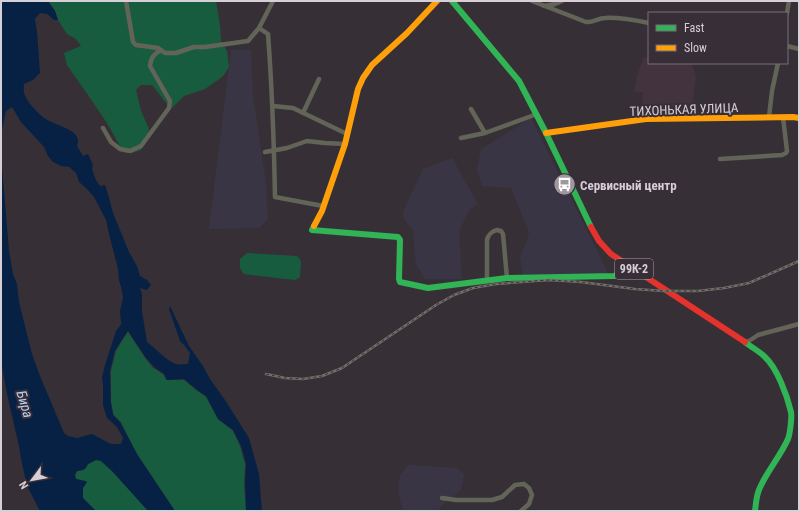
<svg xmlns="http://www.w3.org/2000/svg" width="800" height="512" viewBox="0 0 800 512" font-family="'Roboto Condensed',sans-serif">
<style>
.industrial{fill:#3a3545}
.medical{fill:#42333e}
.green{fill:#185c40}
.water{fill:#072145}
.lines{fill:none;stroke-linecap:round;stroke-linejoin:round}
.street{stroke:#636458;stroke-width:4.5}
.fast{stroke:#30b455;stroke-width:6}
.slow{stroke:#ff9f0a;stroke-width:6}
.jam{stroke:#e5322d;stroke-width:6}
.rail-casing{stroke:#717069;stroke-width:2.5}
.rail{stroke:#382e38;stroke-width:1;stroke-dasharray:3;stroke-linecap:butt}
.labels{text-anchor:middle;stroke-width:4;stroke-linejoin:round;paint-order:stroke}
.shield{fill:#382e38;stroke:#a79fa7;stroke-width:1}
.shield-label{font-size:12px;font-weight:bold;fill:#d6cfd6}
.street-label{font-size:13px;fill:#d6cfd6;stroke:#382e38}
.poi-label{font-size:13px;font-weight:bold;fill:#d6cfd6;stroke:#382e38;text-anchor:start}
.water-label{font-size:14px;font-style:italic;fill:#b7cef0;stroke:#382e38}
</style>
<rect width="100%" height="100%" fill="#363036"/>
<path class="industrial" d="M231,50H251L253,96L266,183L268,219L259,228L209,229Z
M531,118L608,273L523,275L520,257L522,251L527,242L529,232L511,188L482,186L477,170L481,149Z
M452,158L478,204L470,209L459,231L462,279H425L416,264L413,230L404,219L403,212L423,169Z
M408,465L457,468L464,475L461,490L445,503L437,511H403L398,492L400,475Z"/>
<path class="medical" d="M644,57L649,58V63H692L696,77L691,115H642L643,92H634L637,76Z"/>
<path class="green" d="M48,1H216L220,25L221,41L227,51L229,67L223,76L218,80L205,89L184,96L172,108C164,102 159,93 152,85H141L136,90L141,111L149,129L147,140L141,150L132,153L126,152L120,146L107,123L88,95L67,65L64,53L81,46L76,39L67,34L58,20L55,11Z
M247,253L297,256L301,261L300,277L295,280L244,274L240,268V259Z
M128,332L145,358L153,368L163,374L166,380H184L196,390L206,397L218,419L233,431L240,446L245,464L244,483L246,511H175L137,454L121,422L114,415L111,403V371L116,351L124,338Z
M96,460L101,461L113,472L148,511H96L83,498V488L87,482L85,481L76,479L75,475L77,471C84,470 85,470 88,464Z"/>
<path class="water" d="M1,1H48L55,11L58,20H54L47,14L40,13L35,19L37,32L40,73L33,80L24,84C23,94 25,96 30,104C35,109 40,116 46,119C56,126 84,130 77,146L83,156L88,154L93,165L92,169L96,180L100,186L105,185L108,194L113,213L129,252L137,266L140,276L147,280L151,285L147,290L140,288L142,294V311L147,342C155,348 167,361 176,364C179,365 185,364 188,364L190,353L184,345L180,341L169,309L170,306L189,346L203,366L210,379L225,400L249,438L259,474L262,511H246L245,483L246,464L241,446L233,430L218,419L206,396L197,390L184,379L167,380L164,374L154,367L146,358L128,331L123,338L115,351L110,371L111,403L113,415L120,422L137,454L175,511H148L113,472L101,461L96,460L88,464C85,470 84,470 77,471L75,475L76,479L85,481L87,482L83,488V498L96,511H88L86,510L85,511H40L27,486L21,459L19,446L7,394L1,361V149L2,166L9,251L13,274L17,284L19,302L32,354L40,376L64,433L68,436L77,438L92,434L111,444H121L123,438L117,427L107,418L103,405V385L102,377L105,365L116,331L122,323H121L120,311L123,297L121,287L119,280L118,269L109,234L106,220L94,197L86,188L79,182L76,173L69,167L61,166L53,162L48,156L44,147L21,122L12,107L6,111L1,134Z"/>
<g class="lines">
<path class="street" d="M126,1L133,42L136,45L158,48L165,53H176L194,47H205L248,41L259,28L273,1
M532,1L586,22C593,23 598,18 605,18C619,17 634,20 649,23
M544,6L555,4L562,1
M787,13L789,1
M259,28L268,34C272,88 274,142 275,197L323,206
M787,46L799,49
M273,106L293,108L347,134
M471,109L485,133L537,114
M303,113L319,79
M769,117L772,91L778,63
M103,128L111,142L120,149L130,151L141,146L169,108L170,101L150,66C151,57 154,54 161,50
M461,138L485,133
M265,152L287,148L307,141L325,143L345,144
M720,159L782,155L786,153L787,151L783,117
M487,281V240C488,235 492,231 497,230L501,231L503,234L507,278
M746,343L758,335L799,324
M442,498L456,500H492L502,497L515,485L524,484L529,488L532,495L529,504L521,511"/>
<path class="fast" d="M452,1L519,81L546,133L591,227
M314,226L312,230L398,237L400,240L399,279L400,282L428,288L507,278L614,276L623,274L631,267
M745,342C751,347 759,351 765,357C777,368 787,395 791,412C792,417 790,434 788,439C780,457 766,472 759,490C756,497 756,504 755,511"/>
<path class="slow" d="M546,133L646,119L793,117L799,118
M314,226L322,211L345,144L358,89L363,78L372,65L407,33L437,1"/>
<path class="jam" d="M591,227L599,241L611,254L745,342"/>
<defs>
<path id="rail" d="M266,374L285,378L303,379L322,376L342,368L436,305L454,295L473,288L496,284L549,280L581,282L635,289L665,291H698L724,288L749,283L799,261"/>
</defs>
<use href="#rail" class="rail-casing"/>
<use href="#rail" class="rail"/>
</g>
<defs>
<symbol id="bus-disc" viewBox="-11 -11 22 22"><circle r="9.5" fill="#9e979e" stroke="#382e38"/><path d="M-5-6H5V4H4V6H2V4H-2V6H-4V4H-5ZM-3.5-4V0h7V-4ZM-3.5 1.2v1.5H-2V1.2ZM2 1.2v1.5H3.5V1.2Z" fill="#fff"/></symbol>
</defs>
<g fill-rule="evenodd">
<use href="#bus-disc" x="552" y="172" width="25" height="25"/>
</g>
<g class="labels">
<rect class="shield" x="615" y="259" width="38" height="20" rx="3"/>
<g class="shield-label">
<text x="634" y="273">99К-2</text>
</g>
<g class="street-label">
<text transform="translate(684 109) rotate(-2)" y="5">ТИХОНЬКАЯ УЛИЦА</text>
</g>
<g class="poi-label">
<text x="580" y="190">Сервисный центр</text>
</g>
<g class="water-label">
<text transform="translate(25 404) rotate(73)" y="5">Бира</text>
</g>
</g>
<rect width="800" height="512" fill="none" stroke="#d6cfd6" stroke-width="4"/>
<rect x="648" y="12" width="140" height="52" fill="#382e38" stroke="#776e77"/>
<rect x="656" y="25" width="20" height="6" fill="#30b455" stroke="#776e77"/>
<text x="684" y="32" font-size="12" fill="#d6cfd6">Fast</text>
<rect x="656" y="45" width="20" height="6" fill="#ff9f0a" stroke="#776e77"/>
<text x="684" y="52" font-size="12" fill="#d6cfd6">Slow</text>
<g transform="translate(32 480) rotate(238)" stroke="#382e38" stroke-width="3" paint-order="stroke">
<path d="M0-3L7 15L0 10L-7 15Z" fill="#d6cfd6"/>
<text y="-6" font-size="11" font-weight="bold" text-anchor="middle" fill="#d6cfd6">N</text>
</g>
</svg>
